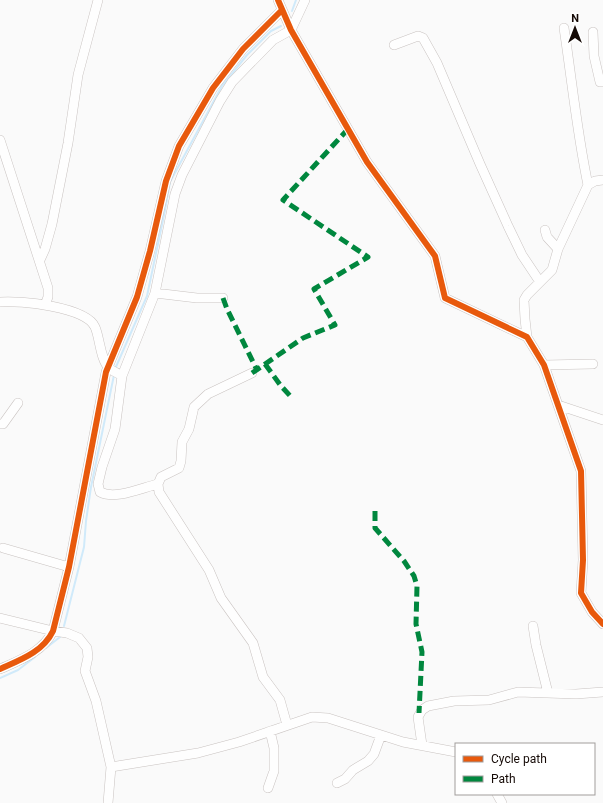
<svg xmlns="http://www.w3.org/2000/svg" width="603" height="803" viewBox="0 0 603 803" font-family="Roboto,sans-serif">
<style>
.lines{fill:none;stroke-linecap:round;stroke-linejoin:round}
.stream{stroke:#d0eafa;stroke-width:2}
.minor-casing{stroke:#c9c3c1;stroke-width:10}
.minor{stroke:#fefefe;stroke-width:9}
.quiet{stroke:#00873e;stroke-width:5;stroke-dasharray:10 5;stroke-linecap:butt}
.cycleway-casing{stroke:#fff;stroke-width:8}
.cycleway{stroke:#e8590c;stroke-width:6}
</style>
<rect width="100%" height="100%" fill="#fafafa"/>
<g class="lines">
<path class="stream" d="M292,11L296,0
M115,369L147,296L164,215L170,182L222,86L247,55L271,31L281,26
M64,626L84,547L86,521L91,487L114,375
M46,648L60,637
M0,678L18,670L35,657"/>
<defs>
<path id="minor" d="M278,0L291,30L367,162L435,256L445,298L527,337L544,365L581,471L583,560L581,593L592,612L603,624
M564,28C572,81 577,133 588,185
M593,32L594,56L600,82H603
M394,45L418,36L423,38L437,63L480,164L508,226L522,255L540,282
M0,140L48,288V297L45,305
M545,230L547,237L558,249
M40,260L45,249L52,224L68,143L78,75L98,0
M155,293L197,298H223
M0,302C20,300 86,307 95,327C100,338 100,359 109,368C112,371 118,373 122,376
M527,337L525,319L524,300L527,295L552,270L558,249L588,185L595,181L603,180
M544,365L593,364
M252,373L208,394L194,407L189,429L182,442L181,461L179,468L161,477L158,484L159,492L209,570L221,598L253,643L263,677L280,700L287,725
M558,405L603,420
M0,424H3L18,403
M158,484C141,488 115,500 100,492L98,484L102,467L115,429L122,376L155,293L175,194L182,175L220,101L232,82L273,40L291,30L305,0
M3,548L69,567
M0,618L53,631L67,633L79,638L87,648L88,657L85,671L96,701L111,767L198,753L239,742L312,717L328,718L403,742L456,752
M533,626L536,645L548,693
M0,669C20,660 43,652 53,631L69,567L106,372L137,297L150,251L166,181L179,146L213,88L243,49L282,10
M422,745L418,717L422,710L428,706L454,701L489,700L518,692L576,694L603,692
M337,783L345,779L353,770L368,761L374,754L381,735
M268,788L274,771V748L270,731
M497,794L502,803
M108,803L111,767"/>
</defs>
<use href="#minor" class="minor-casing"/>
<use href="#minor" class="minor"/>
<path class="quiet" d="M223,298L227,309L257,370
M265,364L281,386L293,399
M252,373L303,338L335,325L314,289L368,257L283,200L348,129
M375,511V528L404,561L414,576L417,586L416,624L422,652L419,713"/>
<defs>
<path id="cycleway" d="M278,0L291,30L367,162L435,256L445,298L527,337L544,365L581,471L583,560L581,593L592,612L603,624
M0,669C20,660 43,652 53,631L69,567L106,372L137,297L150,251L166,181L179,146L213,88L243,49L282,10"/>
</defs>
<use href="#cycleway" class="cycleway-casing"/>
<use href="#cycleway" class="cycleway"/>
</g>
<rect x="455" y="743" width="140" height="52" fill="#ffffff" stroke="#a19d9b"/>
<rect x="463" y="756" width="20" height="6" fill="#e8590c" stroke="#a19d9b"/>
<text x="491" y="763" font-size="12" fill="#150a06">Cycle path</text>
<rect x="463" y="776" width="20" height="6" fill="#00873e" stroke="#a19d9b"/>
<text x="491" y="783" font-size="12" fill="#150a06">Path</text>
<g transform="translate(575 28)" stroke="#ffffff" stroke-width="3" paint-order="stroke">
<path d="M0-3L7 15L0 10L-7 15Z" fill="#150a06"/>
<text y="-6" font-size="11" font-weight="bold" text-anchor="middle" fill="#150a06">N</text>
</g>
</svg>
